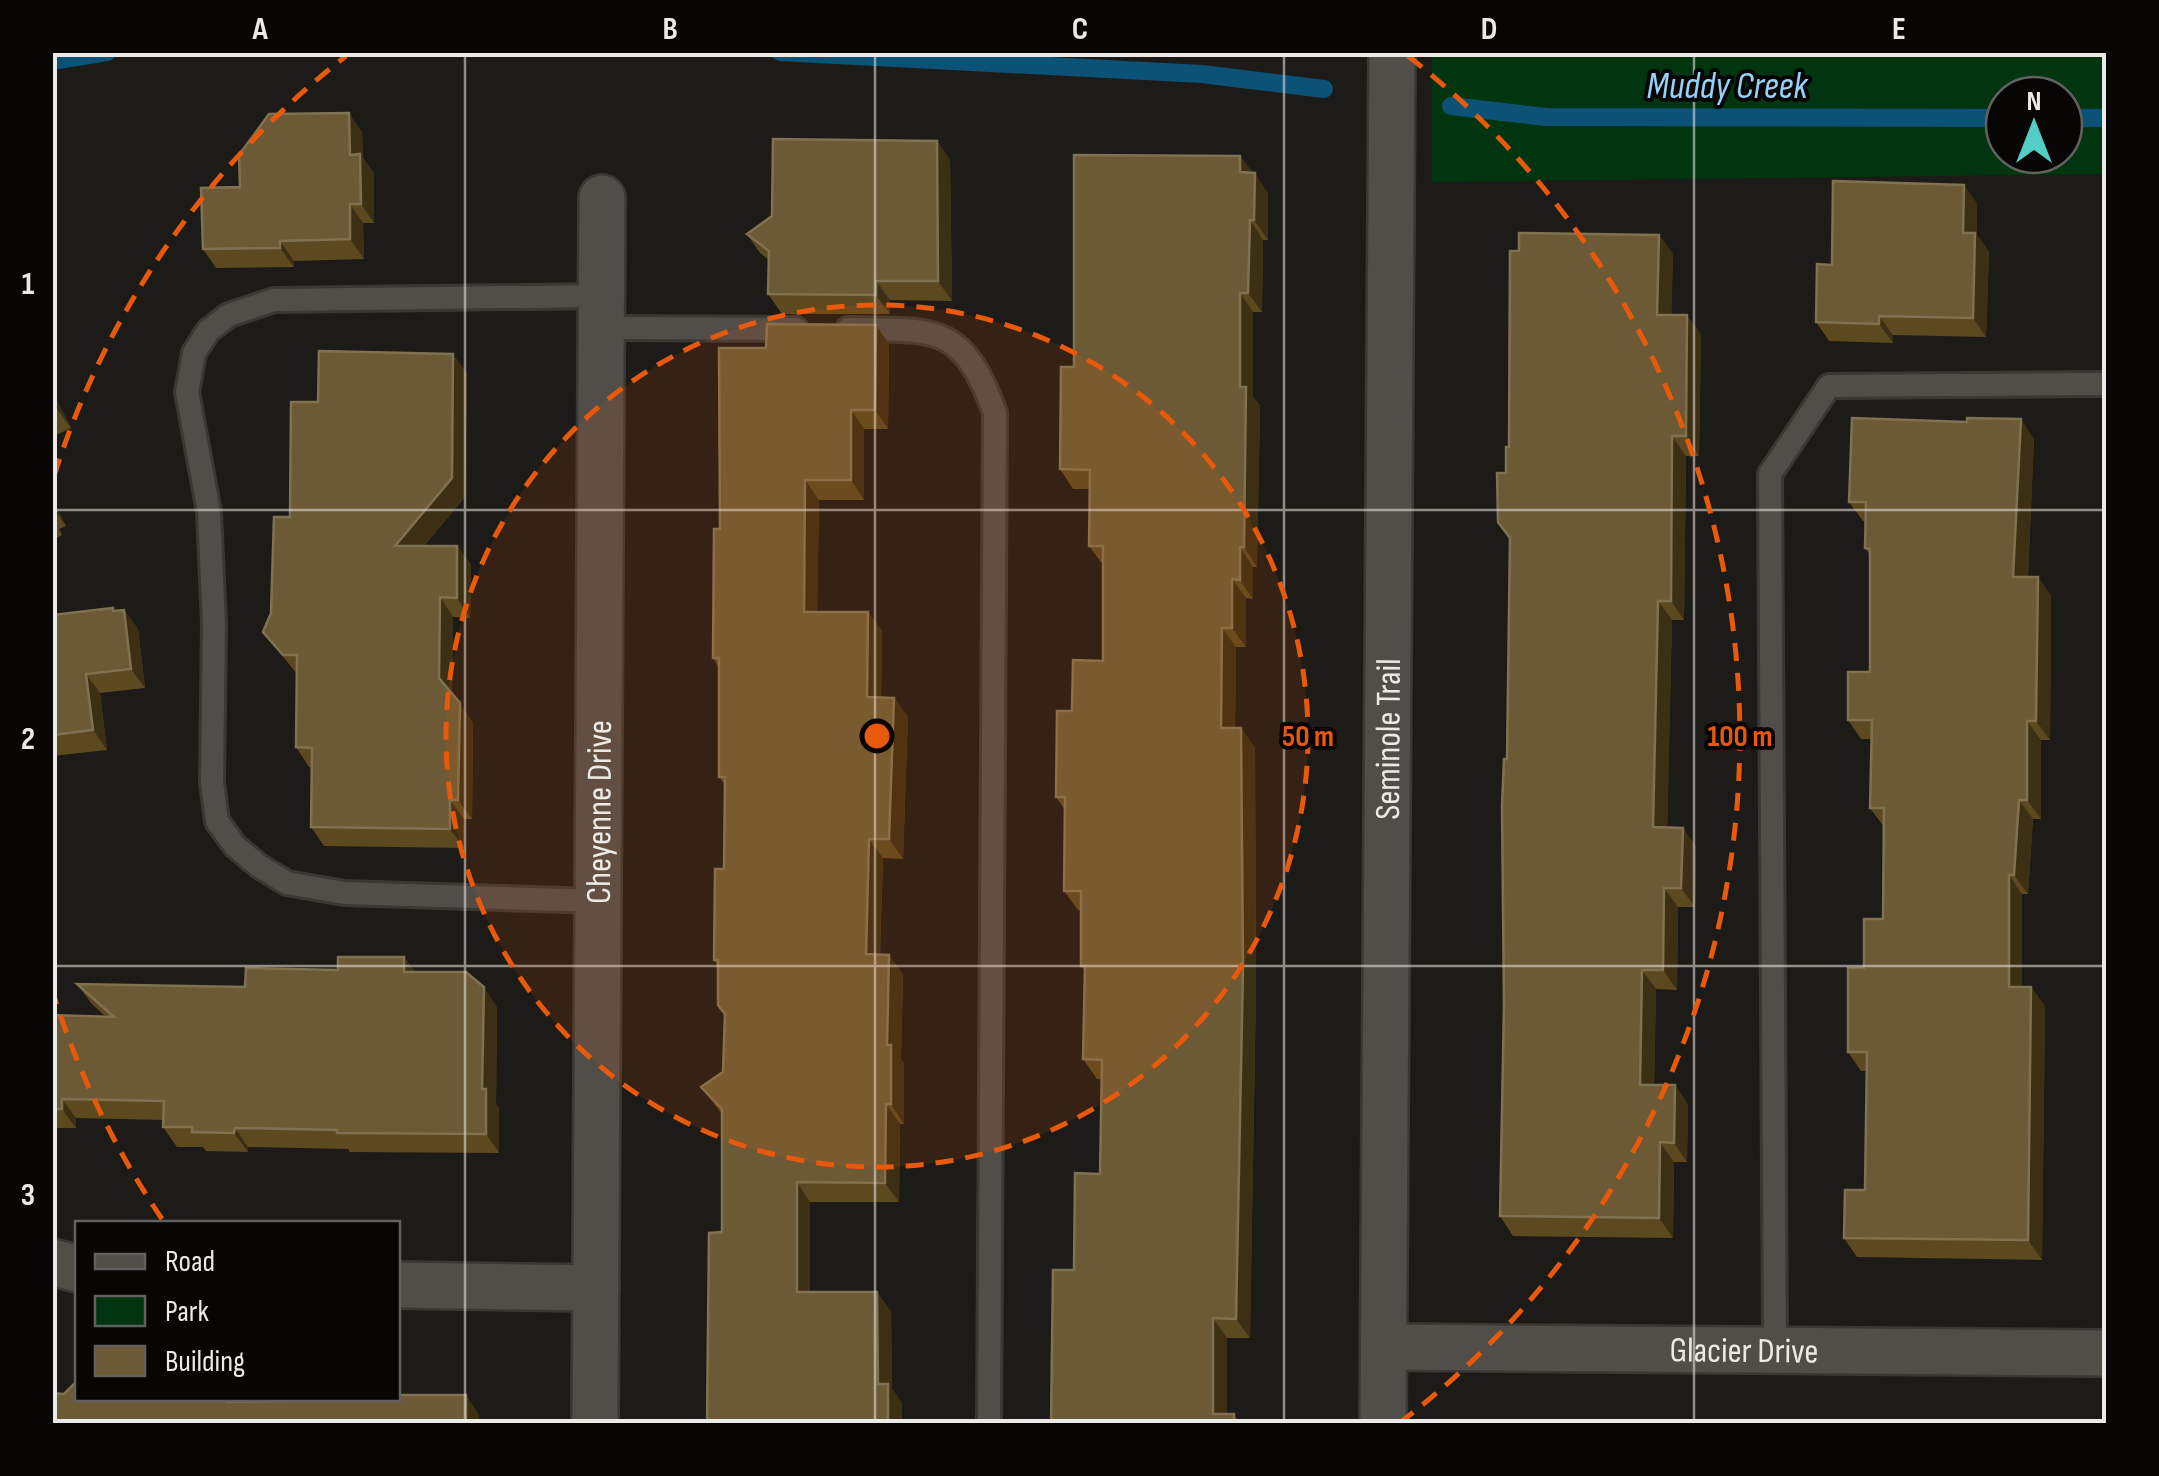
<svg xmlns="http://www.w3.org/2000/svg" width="2159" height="1476" viewBox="0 0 2159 1476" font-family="'Sofia Sans Condensed',sans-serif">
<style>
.green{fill:#013510;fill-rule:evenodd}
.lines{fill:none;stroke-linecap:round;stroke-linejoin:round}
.stream{stroke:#0c5276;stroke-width:18}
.service-casing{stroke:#3a3835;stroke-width:28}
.minor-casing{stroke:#3a3835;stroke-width:50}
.service{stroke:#514e49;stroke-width:22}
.minor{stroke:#514e49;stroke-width:45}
.wall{fill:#5c4920}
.shaded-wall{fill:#3c2f13}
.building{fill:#6b5a35;stroke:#807151;stroke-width:2.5}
.grid{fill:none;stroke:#eceae7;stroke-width:2.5;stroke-opacity:0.55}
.ring{fill:none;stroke:#e8590c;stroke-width:5;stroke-dasharray:18 12}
.labels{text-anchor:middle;stroke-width:8;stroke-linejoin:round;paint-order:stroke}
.street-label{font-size:35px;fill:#eceae7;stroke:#070605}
.water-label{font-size:38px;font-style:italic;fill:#95d1f9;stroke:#070605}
.centre{fill:#e8590c;stroke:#070605;stroke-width:5}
.ring-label{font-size:30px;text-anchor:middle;font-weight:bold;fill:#e8590c;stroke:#070605;stroke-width:8;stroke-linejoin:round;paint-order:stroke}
.neatline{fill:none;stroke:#eceae7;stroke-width:4}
.grid-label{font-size:32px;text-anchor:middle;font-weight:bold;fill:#eceae7}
</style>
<rect width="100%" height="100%" fill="#1d1b17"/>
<path class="green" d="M1432,53H2106V174L1432,182ZM2004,95H2064V155H2004Z"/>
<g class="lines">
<path class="stream" d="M780,52L1202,74L1324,89
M52,61L107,52
M1451,106L1546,117L2004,118
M2064,118H2106"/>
<defs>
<path id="service" d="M602,328L796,329
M848,329C934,330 963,323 995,413L989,1424
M598,901L344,893L287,883L259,866L235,846L217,821L212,782L214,624L209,512L187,392L194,353L208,331L229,315L274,300L602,296
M1775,1350L1770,474L1829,386L2106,384"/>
<g id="minor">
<path d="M52,1262L78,1269"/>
<path d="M398,1285L596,1288"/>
<path id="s1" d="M1384,1347L2106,1353"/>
<path id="s2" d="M595,1424L602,198"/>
<path id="s3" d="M1383,1424L1392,52"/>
</g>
</defs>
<use href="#service" class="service-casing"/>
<use href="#minor" class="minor-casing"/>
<use href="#service" class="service"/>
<use href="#minor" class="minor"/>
</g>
<path class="wall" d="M362,132L363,158L374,174V223H363L364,259L294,261V267L216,268L203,249L240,187Z
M937,141L950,160L952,301L890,300V314H782L768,294L769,260L760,253L747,234Z
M1240,156L1268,193V240H1263L1262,312H1253V397L1260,406L1257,567H1253V599L1246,598V647H1236L1235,728H1241L1255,748L1256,987L1250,1338H1227V1414H1234L1240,1424H1051L1074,1270L1100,1174L1102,1079H1097L1083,1059L1085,971L1081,966V910H1078L1064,891L1065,810L1056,797L1072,711L1103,661V565L1089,546L1090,489H1073L1060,469L1074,367Z
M1964,185L1977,204V235L1989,252L1986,337L1893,335V343L1829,341L1816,322L1832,265Z
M1659,235L1673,254L1671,315L1701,334L1699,456H1686L1684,620H1672L1667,827L1683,828L1696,847L1695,907H1678L1677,990L1656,989L1654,1085H1675L1688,1105L1687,1162H1674L1673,1238L1513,1236L1500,1216L1510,538L1506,473L1509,447Z
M876,325L889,344L888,429H864V500H819L817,612H868L882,631L881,698H894L908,717L903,859L883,858L880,955L903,974L901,1059L904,1064V1124H900L899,1202H810V1292L891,1311L892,1389L902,1403V1424L722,1232V1114L701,1087L723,1072L725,1015L718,966L714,960L724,869L725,785L719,777V668L713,658L720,529L766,348Z
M467,373L465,497L424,546H457L471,565L470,618L453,617L452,694L473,723L472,819H464V848L324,846L311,827L312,767H309L296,747L297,674L263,632L271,613L290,517L318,402Z
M52,391L71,428L52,437Z
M2034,439L2028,577H2038L2051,596L2050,740H2041V819H2033L2028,894H2022V987H2031L2045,1006L2042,1260L1857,1257L1844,1238L1865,1190L1867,1071H1861L1848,1052L1864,968L1883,919L1884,827L1870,808L1871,739H1861L1848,720L1870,672V555L1865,548L1866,521H1863L1849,502Z
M52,499L66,526L59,529L62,535L52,540Z
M113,608L115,611L124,610L138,629L145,688L100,693L107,750L52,756V615Z
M404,957L415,972L497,1007L496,1104L499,1108V1153L350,1152L348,1149L248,1147V1152L206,1151L203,1147H177L163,1127L164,1120L76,1118V1128H52V1015L106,1017L91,1003L77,984L245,987Z"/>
<path class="shaded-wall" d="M349,113L362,132L363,158L374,174V223L361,204L350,155Z
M937,141L950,160L952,301L938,281Z
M1240,156L1254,175L1240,172Z
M1255,173L1268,193V240L1254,220Z
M1964,185L1977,204V235L1989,252L1986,337L1973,318L1963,233Z
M350,204L363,223L364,259L350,239Z
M1250,220L1263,240L1262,312L1248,293Z
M1659,235L1673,254L1671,334L1657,315Z
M280,241L294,261V267L280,248Z
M876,281L890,300V314L876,295Z
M1240,293L1253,312V397L1260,406L1257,567L1244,547L1240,387Z
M1687,315L1701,334L1699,456L1686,436Z
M1879,316L1893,335V343L1879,324Z
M876,325L889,344L888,429L875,410Z
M453,354L467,373L465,497L408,565L395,546Z
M52,391L71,428L57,409L52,399Z
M851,410L864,429V500L851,480Z
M2021,419L2034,439L2027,596L2013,577Z
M1672,436L1686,456L1684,620L1671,601Z
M805,480L819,500L817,631L804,612Z
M52,499L66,526L52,507Z
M457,546L471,565L470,618L457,598Z
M1240,547L1253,567V599L1240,580Z
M2038,577L2051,596L2050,740L2036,721Z
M1232,579L1246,598V647L1232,628Z
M440,597L453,617L452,698L439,678Z
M1658,601L1672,620L1667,846L1653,827Z
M113,608L126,626L124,610L138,629L145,688L131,669Z
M868,612L882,631L881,717L867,697Z
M1222,628L1236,647L1235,748L1221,728Z
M86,674L100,693L107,750L93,730Z
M894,698L908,717L903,859L889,839Z
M460,703L473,723L472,819L458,800Z
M2027,721L2041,740V819L2027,800Z
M1241,728L1255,748L1256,987L1250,1338L1236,1319Z
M450,800L464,819V848L450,829Z
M2019,800L2033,819L2028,894L2014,875Z
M1683,828L1696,847L1695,907L1681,888Z
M869,839L883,858L879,974L866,954Z
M2009,875L2022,894V1006L2009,987Z
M1664,888L1678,907L1677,990L1663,970Z
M889,955L903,974L901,1059L904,1064V1124L891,1104L887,1045Z
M404,957L418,976L404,972Z
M1642,970L1656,989L1654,1104L1640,1085Z
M484,987L497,1007L496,1104L499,1108V1153L486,1134L482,1089Z
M2031,987L2045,1006L2042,1260L2028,1240Z
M1675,1085L1688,1105L1687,1162L1674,1143Z
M62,1099L76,1118V1128L62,1109Z
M886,1104L900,1124L899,1202L885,1183Z
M235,1128L248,1147V1152L234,1133Z
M1660,1142L1674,1162L1673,1238L1659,1218Z
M797,1182L810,1202V1311L797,1292Z
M877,1292L891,1311L892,1389L902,1403V1424H888L878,1384Z
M1213,1318L1227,1338V1424L1213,1414Z
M466,1395L479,1415V1424H466Z"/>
<path class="building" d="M349,113L350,155L360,154L361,204H350V239L280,241V248L203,249L201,188L240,187L239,155L269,114Z
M773,139L937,141L938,281H876V295L768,294L769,251L747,234L772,216Z
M1074,155L1240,156V172L1255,173L1254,220H1250L1248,293H1240V387H1246L1244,547H1240V580L1232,579V628H1222L1221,728H1241L1243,968L1236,1319L1213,1318V1414H1234V1424H1051L1053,1270H1074L1075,1173L1100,1174L1102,1060L1083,1059L1085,966H1081V891H1064L1065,797H1056L1057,711H1072L1073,660L1103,661V546H1089L1090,470L1060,469L1061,367H1074Z
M1833,181L1964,185L1963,233H1975L1973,318L1879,316V324L1816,322L1817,264L1832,265Z
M1519,233L1659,235L1657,315H1687L1686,436H1672L1671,601H1658L1653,827L1683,828L1681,888H1664L1663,970H1642L1640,1085H1675L1674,1143L1660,1142L1659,1218L1500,1216L1504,1005L1502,806L1504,759H1507L1510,538L1498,522L1497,473H1506V447H1509L1510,251H1519Z
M767,324L876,325L875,410H851V480H805L804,612H868L867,697L894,698L889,839H869L866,954L889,955L887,1045H891V1104H886L885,1183L797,1182V1292H877L878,1384H888V1424H707L709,1233L722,1232V1109L701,1087L723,1072L725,1014L718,1005V960H714L715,869H724L725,777H719V658H713L714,529H720L719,348H766Z
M319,351L453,354L452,478L395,546H457V598L440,597L439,678L460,703L458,800H450V829L311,827L312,748L296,747L297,655H283L263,632L271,613L274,517H290L291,402H318Z
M1852,418L1967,422V418L2021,419L2013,577H2038L2036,721H2027V800H2019L2014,875H2009V987H2031L2028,1240L1844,1238L1845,1190H1865L1867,1052H1848V968H1864V919H1883L1884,808H1870L1872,720H1848V672H1870V549L1865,548L1866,502H1849Z
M113,608V611L124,610L131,669L86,674L93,730L52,735V615Z
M338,957H404V972H466L484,987L482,1089H486V1134L337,1133V1130L235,1128L234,1133L192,1132V1127H163L164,1101L62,1099V1109H52V1015L114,1017L77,984L245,987L246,968L338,970Z
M78,1380V1398L137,1400L227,1398V1402L332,1400V1398H398V1395H466V1424H52V1393L64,1394Z"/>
<path class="grid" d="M465,52V1424M875,52V1424M1284,52V1424M1694,52V1424M52,510H2106M52,966H2106"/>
<circle cx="877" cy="736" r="431" fill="#e8590c" fill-opacity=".12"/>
<g class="ring">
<circle cx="877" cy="736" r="431"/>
<path d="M162 1219A863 863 0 0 1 54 996M54 476A863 863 0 0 1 346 56M1408 56A863 863 0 0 1 1402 1421"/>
</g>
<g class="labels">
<g class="street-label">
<text dy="12" stroke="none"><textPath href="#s3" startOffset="685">Seminole Trail</textPath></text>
<text dy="12" stroke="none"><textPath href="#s2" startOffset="612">Cheyenne Drive</textPath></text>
<text dy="12" stroke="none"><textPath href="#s1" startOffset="360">Glacier Drive</textPath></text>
</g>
<g class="water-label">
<text x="1727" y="98">Muddy Creek</text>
</g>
</g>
<circle cx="877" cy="736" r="15" class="centre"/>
<g class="ring-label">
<text x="1308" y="746">50 m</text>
<text x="1740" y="746">100 m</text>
</g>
<rect width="2159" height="1476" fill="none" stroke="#070605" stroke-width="110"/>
<rect x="75" y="1221" width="325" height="180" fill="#070605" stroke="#63615f" stroke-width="2.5"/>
<rect x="95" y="1254" width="50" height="15" fill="#514e49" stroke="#63615f" stroke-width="2.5"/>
<text x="165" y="1271" font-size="30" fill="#eceae7">Road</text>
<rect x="95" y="1296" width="50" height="30" fill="#013510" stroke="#63615f" stroke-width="2.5"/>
<text x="165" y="1321" font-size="30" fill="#eceae7">Park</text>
<rect x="95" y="1346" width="50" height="30" fill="#6b5a35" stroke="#63615f" stroke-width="2.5"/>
<text x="165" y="1371" font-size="30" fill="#eceae7">Building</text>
<g transform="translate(2034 125)"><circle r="48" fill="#070605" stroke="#63615f" stroke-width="2.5"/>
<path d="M0-8L18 38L0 25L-18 38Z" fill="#54cdc6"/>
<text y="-15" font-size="28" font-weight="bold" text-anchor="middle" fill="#eceae7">N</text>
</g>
<rect x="55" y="55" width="2049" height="1366" class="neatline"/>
<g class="grid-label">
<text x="260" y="39">A</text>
<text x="670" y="39">B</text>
<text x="1080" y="39">C</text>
<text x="1489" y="39">D</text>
<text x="1899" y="39">E</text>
<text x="28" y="294">1</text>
<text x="28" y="749">2</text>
<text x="28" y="1205">3</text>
</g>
</svg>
